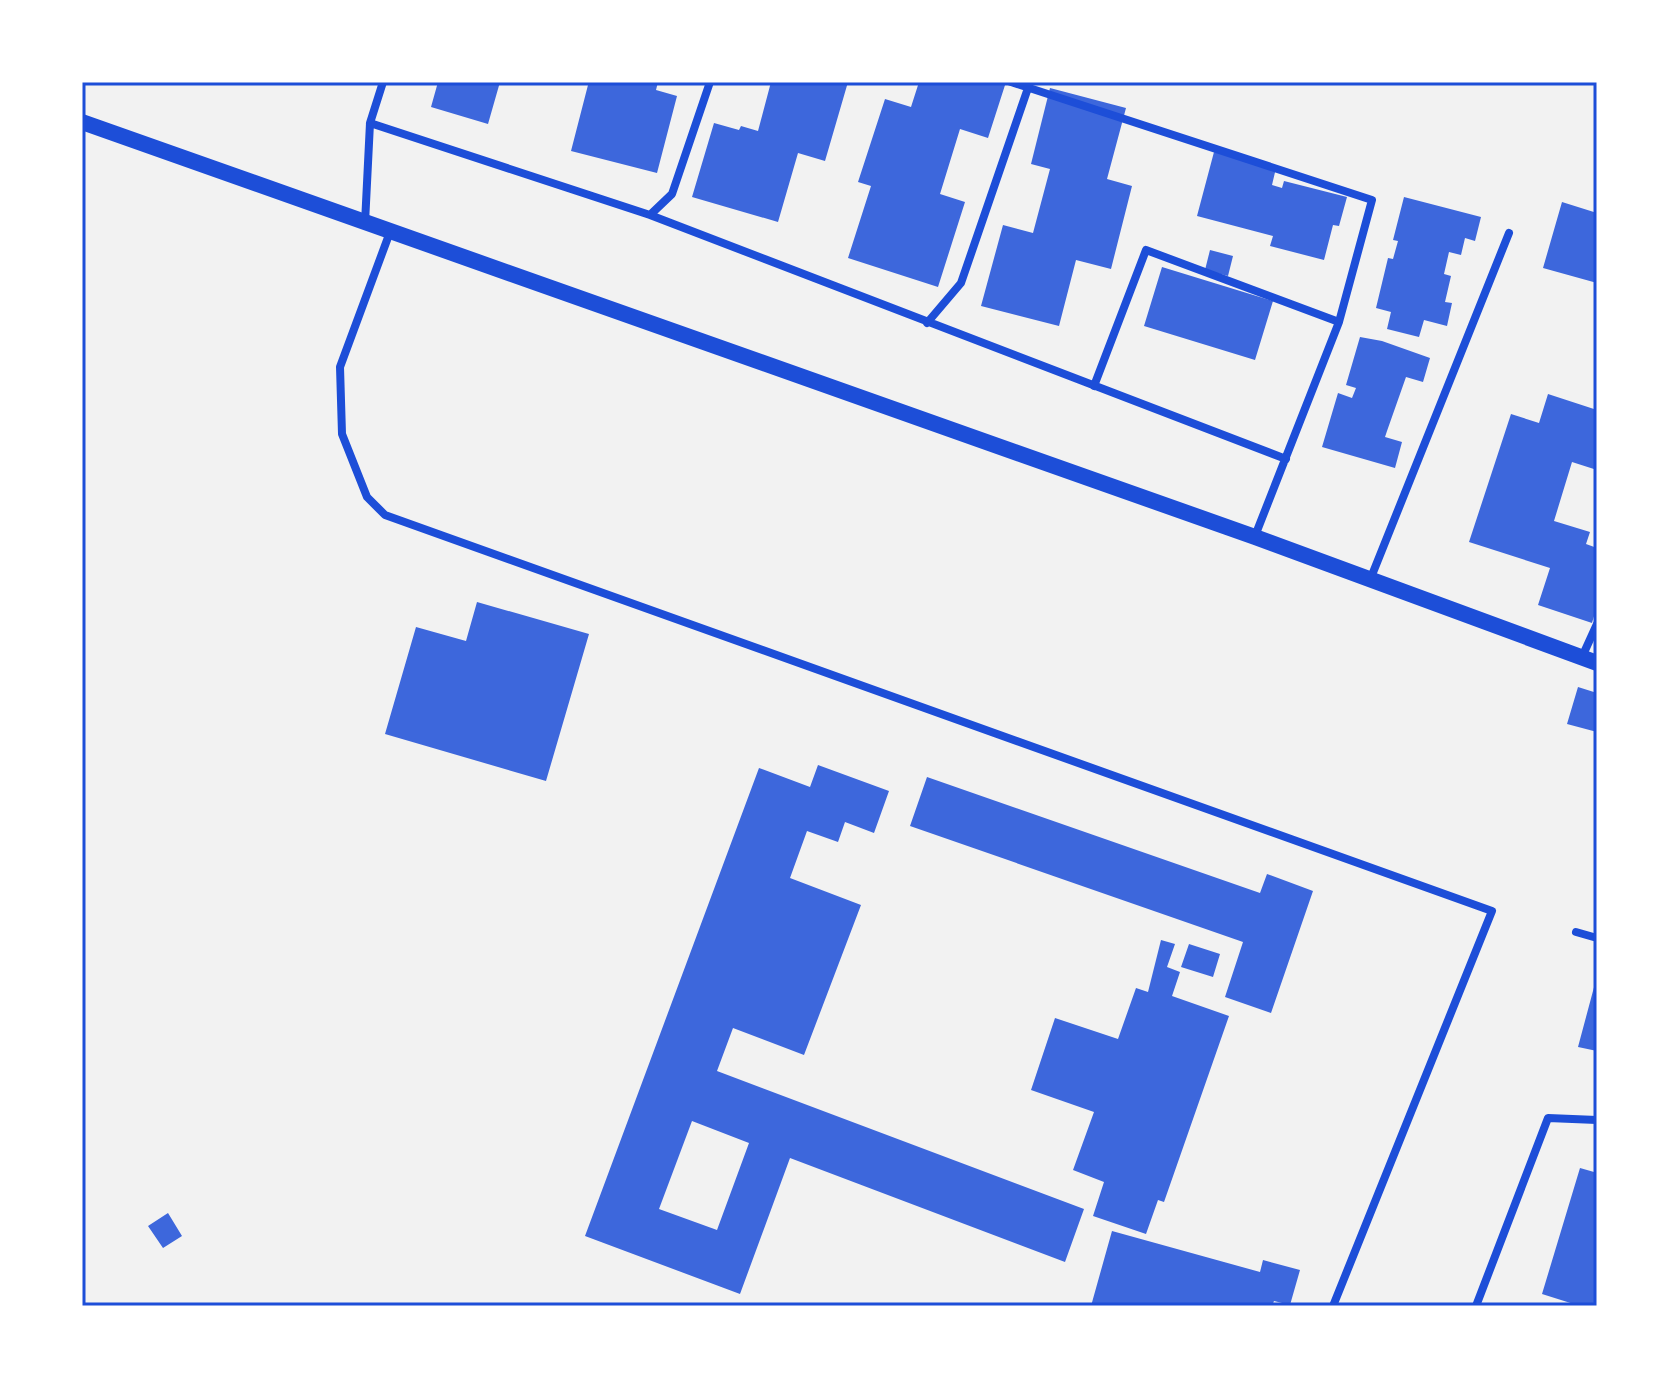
<svg xmlns="http://www.w3.org/2000/svg" width="1679" height="1388" viewBox="0 0 1679 1388" font-family="Roboto,sans-serif">
<style>
.building{fill:#3d67dc;fill-rule:evenodd}
.lines{fill:none;stroke-linecap:round;stroke-linejoin:round}
.minor{stroke:#1d4ed8;stroke-width:8}
.secondary{stroke:#1d4ed8;stroke-width:16}
.neatline{fill:none;stroke:#1d4ed8;stroke-width:3}
</style>
<rect width="100%" height="100%" fill="#f2f2f2"/>
<path class="building" d="M438,82H500L488,124L431,107Z
M580,82H658L656,90L677,96L657,173L571,151L588,85Z
M771,82H848L825,161L798,153L778,222L692,197L714,123L739,130L741,126L758,131Z
M919,82H1006L988,138L960,129L940,194L965,202L938,287L848,258L871,186L858,182L885,99L911,107Z
M1050,88L1126,108L1107,179L1132,186L1111,269L1076,260L1059,326L981,306L1003,225L1033,233L1050,169L1031,164Z
M1214,152L1276,168L1272,185L1282,188L1284,181L1347,197L1339,226L1333,225L1324,260L1270,246L1273,236L1197,216Z
M1404,197L1481,217L1475,241L1465,238L1461,255L1449,252L1444,274L1451,276L1445,302L1452,303L1447,326L1424,320L1419,337L1387,329L1391,312L1376,308L1388,258L1393,259L1398,241L1393,240Z
M1562,202L1597,213V283L1543,268Z
M1210,250L1233,256L1228,276L1205,270Z
M1162,267L1273,301L1255,360L1144,326Z
M1360,337L1382,341L1430,358L1423,382L1406,377L1387,431L1385,437L1402,442L1395,468L1322,447L1338,393L1352,398L1356,388L1346,385Z
M1548,394L1597,410V470L1572,462L1554,521L1590,532L1586,544L1597,548V606L1592,623L1538,605L1550,568L1469,542L1511,414L1539,423Z
M477,602L589,634L546,781L385,734L416,627L466,641Z
M1578,687L1597,693V732L1567,724Z
M818,765L889,791L874,833L845,822L838,842L807,831L790,878L861,905L804,1055L733,1028L717,1071L1084,1209L1065,1262L790,1158L740,1294L585,1236L759,768L810,787ZM692,1121L749,1143L717,1230L659,1209Z
M927,777L1260,893L1267,874L1313,891L1271,1013L1225,997L1243,942L910,826Z
M1161,940L1175,944L1167,967L1180,972L1172,996L1229,1016L1164,1202L1158,1200L1146,1234L1093,1216L1104,1182L1073,1170L1094,1112L1031,1090L1055,1018L1118,1039L1136,988L1148,992Z
M1189,944L1220,954L1213,977L1181,967Z
M1597,976V1051L1578,1047Z
M1596,1165L1597,1292L1593,1306H1580L1542,1294L1580,1168L1594,1172Z
M168,1213L182,1236L163,1248L148,1226Z
M1112,1231L1260,1272L1263,1260L1300,1270L1290,1305L1274,1301L1272,1306H1091Z"/>
<g class="lines">
<path class="minor" d="M1011,82L1372,200L1339,322L1255,536
M370,123L650,215L1286,459
M650,215L672,194L710,82
M365,223L370,123L383,82
M390,232L340,367L342,434L367,497L385,515L1492,911L1333,1306
M927,323L961,283L1028,88
M1094,386L1146,250L1339,322
M1370,580L1509,233
M1582,657L1597,624
M1576,932L1597,938
M1476,1306L1548,1118L1597,1120"/>
<path class="secondary" d="M82,122L1255,537L1597,663"/>
</g>
<rect width="1679" height="1388" fill="none" stroke="#ffffff" stroke-width="168"/>
<rect x="84" y="84" width="1511" height="1220" class="neatline"/>
</svg>
